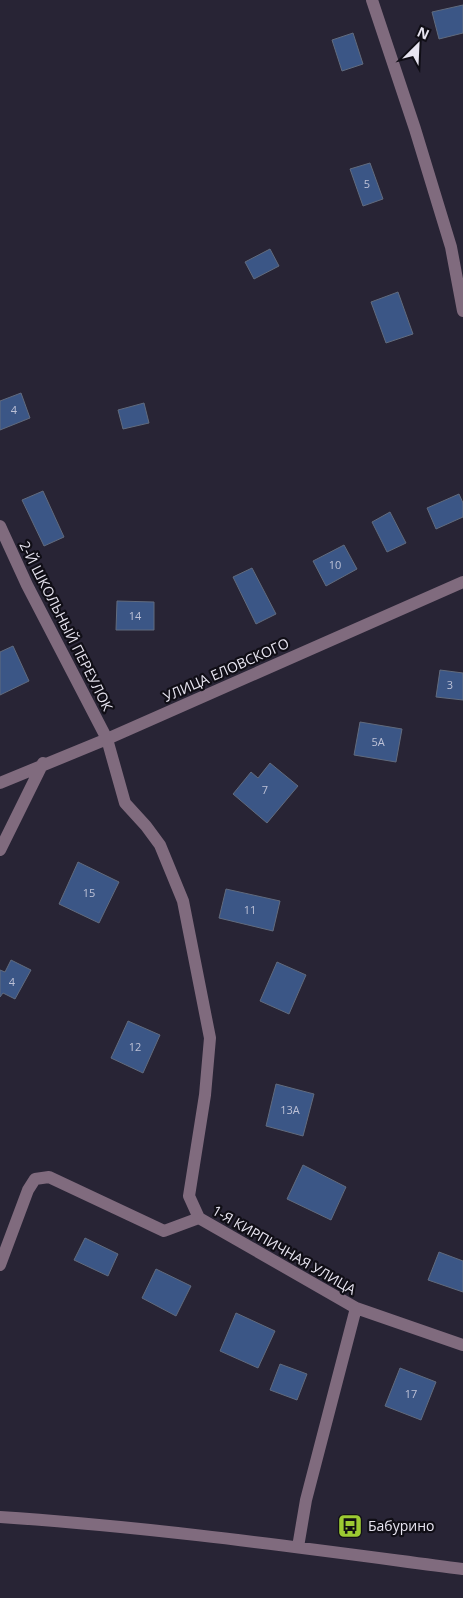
<svg xmlns="http://www.w3.org/2000/svg" width="463" height="1598" viewBox="0 0 463 1598" font-family="'Open Sans',sans-serif">
<style>
.building{fill:#3b5686;stroke:#616b7e}
.lines{fill:none;stroke-linecap:round;stroke-linejoin:round}
.minor{stroke:#806b7e;stroke-width:12}
.labels{text-anchor:middle;stroke-width:4.5;stroke-linejoin:round;paint-order:stroke}
.number-label{font-size:11px;fill:#bdc1d6}
.street-label{font-size:14px;fill:#e8e5f1;stroke:#100e16}
.poi-label{font-size:14px;fill:#e8e5f1;stroke:#100e16;text-anchor:start}
</style>
<rect width="100%" height="100%" fill="#282435"/>
<path class="building" d="M463,5V33L439,39L432,12Z
M353,33L363,64L342,71L332,40Z
M370,163L383,199L363,206L350,169Z
M270,249L279,266L254,279L245,262Z
M398,292L413,334L386,343L371,302Z
M21,393L30,418L0,430V401Z
M144,403L149,423L123,429L118,410Z
M43,491L64,537L44,546L22,500Z
M459,494L463,503V517L436,529L427,508Z
M390,512L406,543L387,552L372,522Z
M344,545L357,569L326,586L313,561Z
M252,568L276,614L256,624L233,577Z
M117,601L154,602V630H116Z
M13,646L29,681L0,695V652Z
M440,670L463,673V700L436,697Z
M360,722L402,729L396,762L354,755Z
M270,763L298,786L267,823L233,794L251,772L258,778Z
M78,862L119,882L99,923L59,904Z
M226,889L280,901L273,931L219,918Z
M11,960L31,970L15,999L3,993L0,997V970L5,972Z
M277,962L306,975L289,1014L260,1001Z
M128,1021L160,1035L143,1073L111,1058Z
M276,1084L314,1094L303,1136L266,1126Z
M303,1165L346,1187L331,1220L287,1199Z
M85,1238L118,1254L108,1276L74,1260Z
M439,1252L463,1261V1292L428,1280Z
M156,1269L191,1286L176,1316L142,1298Z
M236,1313L275,1331L258,1368L220,1351Z
M280,1364L307,1374L297,1400L270,1390Z
M400,1368L436,1382L421,1420L385,1406Z"/>
<g class="lines">
<path class="minor" d="M372,0L415,129L451,247L463,311
M0,526L27,585L107,739L125,803L146,826L160,845L183,901L210,1038L205,1095L189,1196L199,1218L356,1308L463,1345
M0,783L107,739L463,582
M0,850L43,763
M0,1265L28,1190L35,1179L49,1177L164,1231L199,1218
M0,1517C155,1527 309,1549 463,1569
M298,1547L306,1500L356,1308"/>
</g>
<defs>
<symbol id="bus-square" viewBox="-11 -11 22 22"><rect x="-9" y="-9" width="18" height="18" rx="4" fill="#9cca32" stroke="#100e16"/><path d="M-5-6H5V4H4V6H2V4H-2V6H-4V4H-5ZM-3.5-4V0h7V-4ZM-3.5 1.2v1.5H-2V1.2ZM2 1.2v1.5H3.5V1.2Z" fill="#111"/></symbol>
</defs>
<g fill-rule="evenodd">
<use href="#bus-square" x="336" y="1512" width="28" height="28"/>
</g>
<g class="labels">
<g class="number-label">
<text x="367" y="188">5</text>
<text x="14" y="414">4</text>
<text x="335" y="569">10</text>
<text x="135" y="620">14</text>
<text x="450" y="689">3</text>
<text x="378" y="746">5А</text>
<text x="265" y="794">7</text>
<text x="89" y="897">15</text>
<text x="250" y="914">11</text>
<text x="12" y="986">4</text>
<text x="135" y="1051">12</text>
<text x="290" y="1114">13А</text>
<text x="411" y="1398">17</text>
</g>
<g class="street-label">
<text transform="translate(66 626) rotate(63)" y="5">2-Й ШКОЛЬНЫЙ ПЕРЕУЛОК</text>
<text transform="translate(226 670) rotate(-24)" y="5">УЛИЦА ЕЛОВСКОГО</text>
<text transform="translate(284 1250) rotate(30)" y="5">1-Я КИРПИЧНАЯ УЛИЦА</text>
</g>
<g class="poi-label">
<text x="368" y="1531">Бабурино</text>
</g>
</g>
<g transform="translate(418 45) rotate(24)" stroke="#100e16" stroke-width="4" paint-order="stroke">
<path d="M0-4L9 19L0 12L-9 19Z" fill="#e8e5f1"/>
<text y="-8" font-size="14" font-weight="bold" text-anchor="middle" fill="#e8e5f1">N</text>
</g>
</svg>
